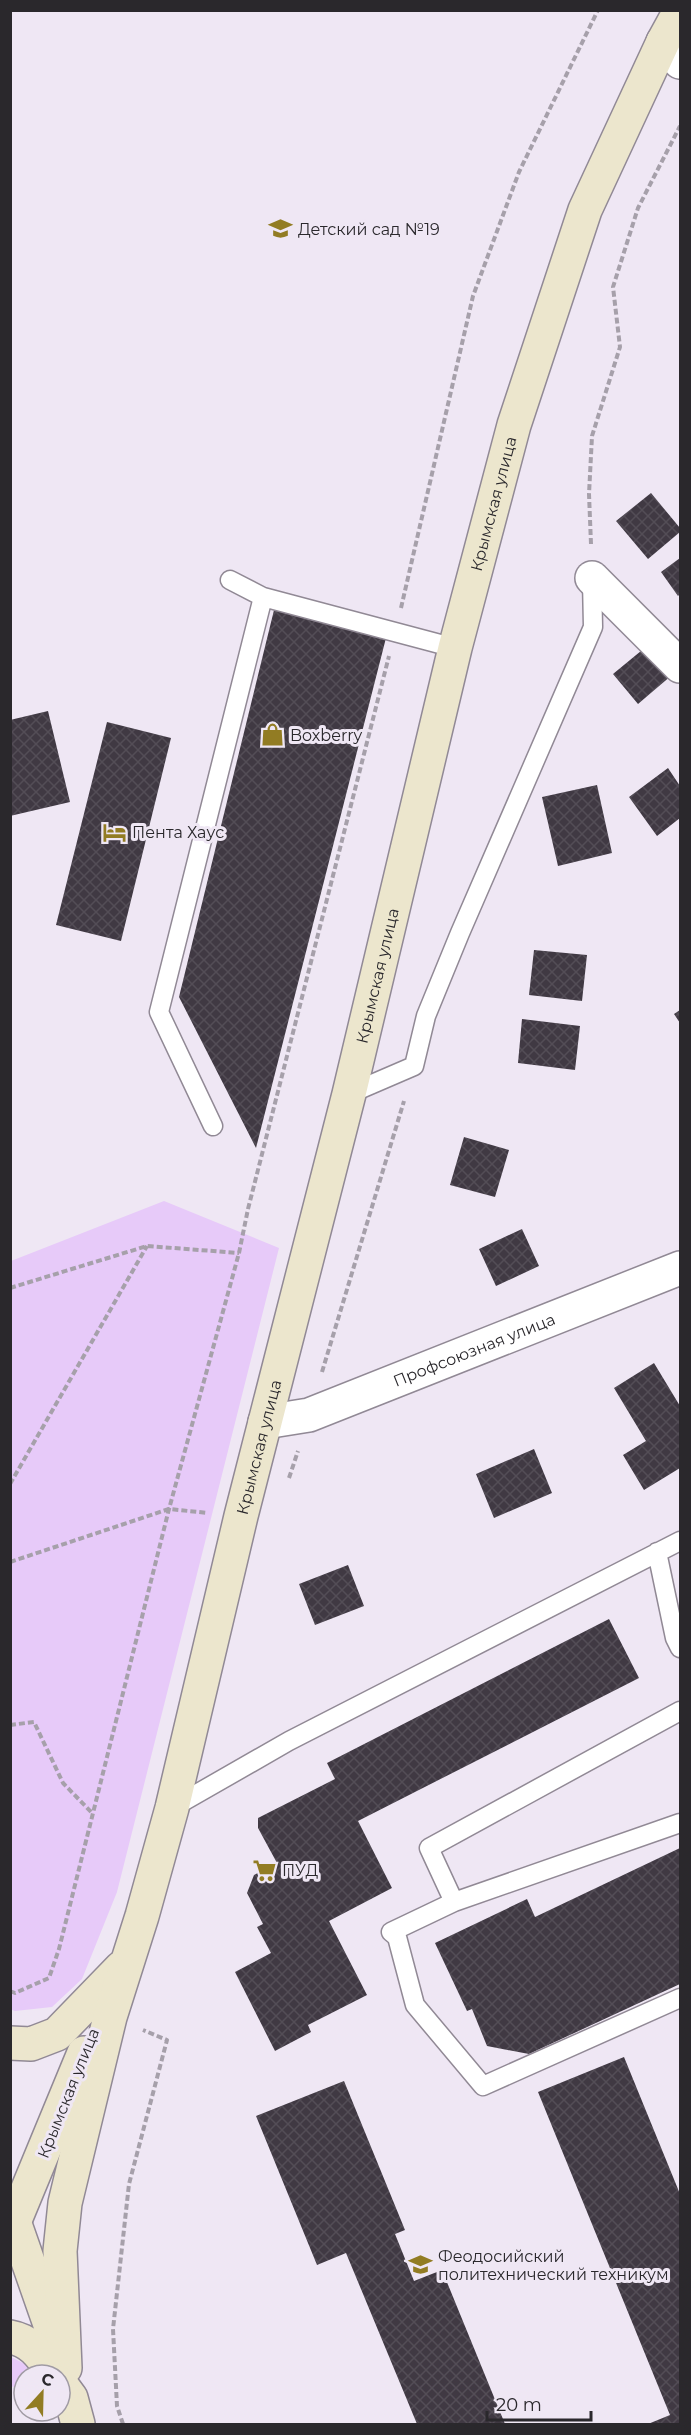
<svg xmlns="http://www.w3.org/2000/svg" width="691" height="2435" viewBox="0 0 691 2435" font-family="Montserrat,sans-serif">
<style>
.green{fill:#e7caf9}
.building{fill:url(#building-cross-hatch)}
.lines{fill:none;stroke-linecap:round;stroke-linejoin:round}
.service-casing{stroke:#918995;stroke-width:21}
.minor-casing{stroke:#918995;stroke-width:36}
.secondary-casing{stroke:#918995;stroke-width:36}
.path{stroke:#a6a0aa;stroke-width:4;stroke-dasharray:6 3;stroke-linecap:butt}
.service{stroke:#fff;stroke-width:18}
.minor{stroke:#fff;stroke-width:33}
.secondary{stroke:#ece6cd;stroke-width:33}
.labels{text-anchor:middle;stroke-width:6;stroke-linejoin:round;paint-order:stroke}
.poi-label{font-size:16px;fill:#2a282c;stroke:#efe7f4;text-anchor:start}
.street-label{font-size:16px;fill:#2a282c;stroke:#efe7f4}
</style>
<defs>
<pattern id="building-cross-hatch" width="8" height="8" patternUnits="userSpaceOnUse" patternTransform="scale(1.5)"><rect width="8" height="8" fill="#403943"/><path d="M0 0l8 8M0 8l8-8" fill="none" stroke="#534d56"/></pattern>
</defs>
<rect width="100%" height="100%" fill="#efe7f4"/>
<path class="green" d="M164,1201L279,1248L117,1892L82,1979L52,2007L15,2011L10,2009L11,1261Z
M11,2357L25,2364L31,2375H24V2391L11,2386Z"/>
<path class="building" d="M651,493L680,528V532L648,559L616,521Z
M680,558V594L678,596L661,572Z
M275,606L387,634L256,1148L179,997Z
M647,646L672,675L638,704L613,674Z
M48,711L70,802L10,816V720Z
M107,722L171,738L121,941L56,925Z
M668,768L680,786V818L657,836L629,797Z
M597,785L612,853L558,866L542,797Z
M534,950L587,955L582,1001L529,995Z
M680,1010V1023L674,1014Z
M522,1019L580,1026L575,1070L518,1063Z
M464,1137L509,1150L495,1197L450,1185Z
M522,1229L539,1266L496,1286L479,1249Z
M654,1363L680,1406V1468L644,1490L623,1455L646,1441L614,1388Z
M534,1449L552,1493L494,1518L476,1474Z
M348,1565L364,1606L315,1625L299,1584Z
M609,1619L639,1678L358,1821L392,1888L329,1921L367,1995L308,2025L311,2032L275,2051L235,1972L271,1953L257,1927L263,1924L247,1893L254,1875L277,1863L258,1828V1818L335,1779L327,1763Z
M680,1848V1984L529,2054L487,2046L472,2009L467,2011L435,1943L527,1899L535,1917Z
M624,2057L680,2194V2424H648L670,2415L538,2092Z
M344,2081L405,2230L395,2234L414,2281L442,2270L505,2424H417L346,2253L317,2265L256,2116Z"/>
<g class="lines">
<defs>
<path id="service" d="M230,580L263,597
M349,1094L414,1066L426,1016L460,933L593,627L592,580
M213,1126L159,1012L263,597L455,648
M657,1552L675,1638L680,1648
M680,1711L429,1848L454,1902L680,1823
M172,1808L289,1741L680,1541
M454,1902L391,1932L397,1937L415,2005L483,2086L680,1998"/>
<g id="minor">
<path d="M663,42L680,62"/>
<path d="M592,578L680,666"/>
<path id="s1" d="M265,1422L309,1415L680,1268"/>
</g>
<g id="secondary">
<path d="M10,2043L31,2044L57,2034L121,1968"/>
<path d="M10,2210L53,2333"/>
<path d="M10,2232L84,2053"/>
<path d="M10,2337C33,2341 42,2357 55,2375"/>
<path id="s2" d="M65,2368L60,2251L65,2203L110,2017L142,1916L172,1808L241,1516L349,1094L455,648L514,425L585,210L663,42L680,11"/>
<path d="M60,2383L71,2398L78,2424"/>
</g>
</defs>
<use href="#service" class="service-casing"/>
<use href="#minor" class="minor-casing"/>
<use href="#secondary" class="secondary-casing"/>
<path class="path" d="M591,544L589,494L592,436L620,347L613,287L638,208L680,126
M401,608L473,296L519,172L598,10
M10,1288L147,1246L239,1253
M322,1372L404,1101
M289,1478L298,1451
M10,1484L147,1246
M10,1562L169,1509L208,1513
M10,1725L34,1722L63,1783L93,1814
M10,1991L15,1993L49,1978L59,1949L169,1509L239,1253L248,1209L389,656
M123,2424L117,2406L113,2329L129,2184L167,2040L143,2030"/>
<use href="#service" class="service"/>
<use href="#minor" class="minor"/>
<use href="#secondary" class="secondary"/>
</g>
<defs>
<symbol id="school-bare" viewBox="-9 -9 18 18"><path d="M0-5L7-2L0 1L-7-2ZM-4 1L0 2.5L4 1V4Q0 6-4 4Z" fill="#927c23" stroke="#efe7f4" stroke-width="2.5" paint-order="stroke"/></symbol>
<symbol id="shop-bare" viewBox="-9 -9 18 18"><path d="M-5-2.5h2.3a2.7 3.5 0 0 1 5.4 0H5L5.5 6h-11ZM-1.5-2.5h3a1.5 2.3 0 0 0-3 0Z" fill="#927c23" stroke="#efe7f4" stroke-width="2.5" paint-order="stroke"/></symbol>
<symbol id="hotel-bare" viewBox="-9 -9 18 18"><path d="M-6-4.5h1.5V1H6V5H4.5V3h-9V5H-6ZM-4 0a1.8 1.8 0 1 1 3.6 0ZM.5 0V-2.5h3Q6-2.5 6 0Z" fill="#927c23" stroke="#efe7f4" stroke-width="2.5" paint-order="stroke"/></symbol>
<symbol id="supermarket-bare" viewBox="-9 -9 18 18"><path d="M-6-5.5h2.5l.6 2H6L4.5 2H-2.5L-4.4-4H-6ZM-1.5 3.2a1.3 1.3 0 1 0 .1 0ZM3 3.2a1.3 1.3 0 1 0 .1 0Z" fill="#927c23" stroke="#efe7f4" stroke-width="2.5" paint-order="stroke"/></symbol>
<symbol id="university-bare" viewBox="-9 -9 18 18"><path d="M0-5L7-2L0 1L-7-2ZM-4 1L0 2.5L4 1V4Q0 6-4 4Z" fill="#927c23" stroke="#efe7f4" stroke-width="2.5" paint-order="stroke"/></symbol>
</defs>
<g fill-rule="evenodd">
<use href="#school-bare" x="264" y="212" width="33" height="33"/>
<use href="#shop-bare" x="256" y="718" width="33" height="33"/>
<use href="#hotel-bare" x="98" y="816" width="33" height="33"/>
<use href="#supermarket-bare" x="248" y="1854" width="33" height="33"/>
<use href="#university-bare" x="404" y="2248" width="33" height="33"/>
</g>
<g class="labels">
<g class="poi-label">
<text x="298" y="235">Детский сад №19</text>
<text x="290" y="741">Boxberry</text>
<text x="132" y="838">Пента Хаус</text>
<text x="282" y="1876">ПУД</text>
<text x="438" y="2262">Феодосийский<tspan x="438" dy="18">политехнический техникум</tspan></text>
</g>
<g class="street-label">
<text dy="6" stroke="none"><textPath href="#s2" startOffset="1918">Крымская улица</textPath></text>
<text dy="6" stroke="none"><textPath href="#s2" startOffset="1432">Крымская улица</textPath></text>
<text dy="6" stroke="none"><textPath href="#s1" startOffset="222">Профсоюзная улица</textPath></text>
<text dy="6" stroke="none"><textPath href="#s2" startOffset="946">Крымская улица</textPath></text>
<text transform="translate(68 2093) rotate(-68)" y="6">Крымская улица</text>
</g>
</g>
<rect width="691" height="2435" fill="none" stroke="#2a282c" stroke-width="24"/>
<g transform="translate(42 2393) rotate(22)"><circle r="28" fill="#efe7f4" stroke="#a09ba4" stroke-width="1.5"/>
<path d="M0-4.5L10 22L0 15L-10 22Z" fill="#927c23"/>
<text y="-9" font-size="16" font-weight="bold" text-anchor="middle" fill="#2a282c">С</text>
</g>
<path d="M487 2411v9h104v-9" fill="none" stroke="#2a282c" stroke-width="3"/>
<text x="496" y="2411" font-size="18" fill="#2a282c" stroke="#efe7f4" stroke-width="4.5" paint-order="stroke">20 m</text>
</svg>
